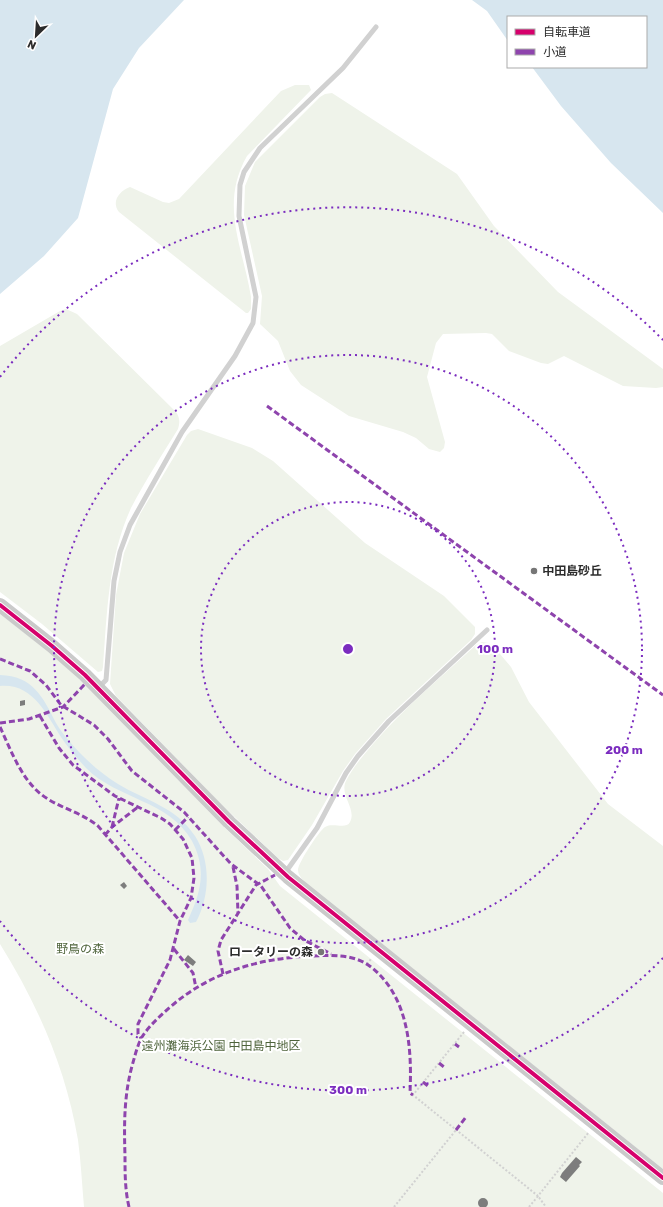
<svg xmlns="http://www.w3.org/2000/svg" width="663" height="1207" viewBox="0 0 663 1207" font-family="Rubik,'Noto Sans JP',sans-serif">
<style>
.green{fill:#eff3ea}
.water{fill:#d7e6ef}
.building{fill:#7d7d7d}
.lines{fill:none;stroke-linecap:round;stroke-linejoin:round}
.path{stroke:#d1d1d1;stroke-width:2;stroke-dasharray:2 2;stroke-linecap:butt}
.lane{stroke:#d1d1d1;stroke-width:5}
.secondary{stroke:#cacaca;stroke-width:14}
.quiet{stroke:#8e44ad;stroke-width:3;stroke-dasharray:6 3;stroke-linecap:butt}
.cycleway-casing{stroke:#fff;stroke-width:6}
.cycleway{stroke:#d6006c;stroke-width:4}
.ring{fill:none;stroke:#7b2cbf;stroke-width:2;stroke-dasharray:2 4}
.poi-dot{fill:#767676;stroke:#fff;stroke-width:1.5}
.labels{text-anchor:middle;stroke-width:4;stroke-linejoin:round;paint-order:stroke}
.poi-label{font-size:12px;font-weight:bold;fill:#2c2c2c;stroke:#fff;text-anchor:start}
.park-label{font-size:12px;fill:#4f643c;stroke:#fff}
.centre{fill:#7b2cbf;stroke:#fff;stroke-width:2}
.ring-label{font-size:12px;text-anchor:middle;font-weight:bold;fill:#7b2cbf;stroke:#fff;stroke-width:4;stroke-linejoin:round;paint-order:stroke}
</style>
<rect width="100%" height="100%" fill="#fff"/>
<path class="green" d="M295,85H309L311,90L247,156C219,205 243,247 251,297V309L248,313H246L119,212C111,202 119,191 130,187L163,202L169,203L179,199L281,91Z
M332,93L457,174L494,226L558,292L663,369V387L656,388L623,386L564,356L548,364L541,363L509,351L492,334L486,333L443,334L436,343L427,377L445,442L444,448L440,452L429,449L416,438L403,432L349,416L301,385L290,371L278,341L260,324L262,296L244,215L245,186L255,162L320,97L325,94Z
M66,309L77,314L176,412C180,418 180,422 178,429C162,455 145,481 131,508C108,558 107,614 103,667L102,671L98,672L42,624L0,592V346L60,311Z
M198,429L252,448L273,461L365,543L444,596L475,627V634L471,640L386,719L355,754L343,771L312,825L288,860L283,861L278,858L220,803L116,696L110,684L116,595L124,553L140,514L187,435L191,431Z
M0,614L48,651L80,680L224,827L268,869L280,886L663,1193V1207H84C82,1185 81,1162 78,1140C66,1069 38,1005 0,944Z
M482,642L489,643L494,647L511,667L529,702L608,804L663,846V1169L308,885C304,881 298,876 298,870C298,863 319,831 325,827C333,822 346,830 350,822C357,809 339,795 346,781C353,767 363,756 373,744C404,708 441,677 476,645Z"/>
<path class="water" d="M0,0H184L139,48L113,89L78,218L44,256L0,294Z
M472,0H663V213L611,163L561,106L532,67H646V17H508V41L487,11Z
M0,675C33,676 43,697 56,723C63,735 73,746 83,756C93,766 105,776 118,784C146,801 175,806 195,836C211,861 210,896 196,922L190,923L188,920C201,892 207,870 192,841C169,800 118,800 86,768C77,758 68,748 61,737C46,714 33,683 0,686Z"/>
<path class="building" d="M25,700V705L20,706V701Z
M124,882L127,886L124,889L120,885Z
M188,955L196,962L193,966L184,960Z
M576,1157L582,1162L579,1165L580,1166L566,1182L560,1177L562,1173Z
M478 1203a5 5 0 1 1 10 0a5 5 0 1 1-10 0Z"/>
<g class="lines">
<path class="path" d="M367,964L371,959
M464,1032L413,1095L538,1196L589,1132
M394,1207L456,1130
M529,1207L538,1196L546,1207"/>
<path class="lane" d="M99,687L106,680L114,581L120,552L130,525L182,432L235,356L253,323L256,297L239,216L240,185L244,172L260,148L343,68L376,27
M285,873L317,828L346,773L358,756L389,721L487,630"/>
<path class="secondary" d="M0,605L52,646L85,675L229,822L288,877L663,1178"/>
<path class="quiet" d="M267,406L663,695
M0,659L30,671L46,685L61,705L94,725L108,739L132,771L184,812L231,864L261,886L290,928L304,940L331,954
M40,716L59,748L73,765L115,796L161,818L170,824L183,839L192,858L194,878L191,898L180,921L170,960L138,1024V1034L141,1038
M0,723L29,719L63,707L85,684
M0,727C11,750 21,779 42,795C59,808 81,812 98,826L180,921
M112,827L119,798
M175,830L188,817
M105,835L112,827L138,807
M233,867L237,886L238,914
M174,949L193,973L196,988
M223,974L218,951L221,940L256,885L275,875
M455,1044L459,1047
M439,1063L444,1067
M423,1082L428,1086
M456,1130L466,1117
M129,1207C125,1190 125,1173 125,1156C124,1124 124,1096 132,1066C135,1056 137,1046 142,1037C149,1026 159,1017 169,1008C210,972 259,958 313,956C334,955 354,954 371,967C409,997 412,1049 410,1093L413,1095"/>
<defs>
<path id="cycleway" d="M0,605L52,646L85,675L229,822L288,877L663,1178"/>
</defs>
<use href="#cycleway" class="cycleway-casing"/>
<use href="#cycleway" class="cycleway"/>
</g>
<g class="ring">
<circle cx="348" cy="649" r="147"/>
<circle cx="348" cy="649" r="294"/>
<path d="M663 958A441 441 0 0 1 0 921M0 377A441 441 0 0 1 663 340"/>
</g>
<g class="poi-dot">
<circle cx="534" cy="571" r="4"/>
<circle cx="321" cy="952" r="4"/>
</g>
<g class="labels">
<g class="poi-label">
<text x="542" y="575">中田島砂丘</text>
<text x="313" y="956" text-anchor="end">ロータリーの森</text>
</g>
<g class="park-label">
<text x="80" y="953">野鳥の森</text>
<text x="221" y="1050">遠州灘海浜公園 中田島中地区</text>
</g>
</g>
<circle cx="348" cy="649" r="6" class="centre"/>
<g class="ring-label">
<text x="495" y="653">100 m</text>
<text x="624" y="754">200 m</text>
<text x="348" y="1094">300 m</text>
</g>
<rect x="507" y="16" width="140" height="52" fill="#ffffff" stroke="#ababab"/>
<rect x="515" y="29" width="20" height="6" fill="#d6006c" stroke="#ababab"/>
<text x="543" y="36" font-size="12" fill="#2c2c2c">自転車道</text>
<rect x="515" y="49" width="20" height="6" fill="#8e44ad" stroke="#ababab"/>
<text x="543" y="56" font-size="12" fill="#2c2c2c">小道</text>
<g transform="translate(36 36) rotate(205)" stroke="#ffffff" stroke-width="3" paint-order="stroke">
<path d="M0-3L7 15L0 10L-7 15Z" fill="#2c2c2c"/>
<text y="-6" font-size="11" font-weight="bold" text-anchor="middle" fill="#2c2c2c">N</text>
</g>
</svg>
